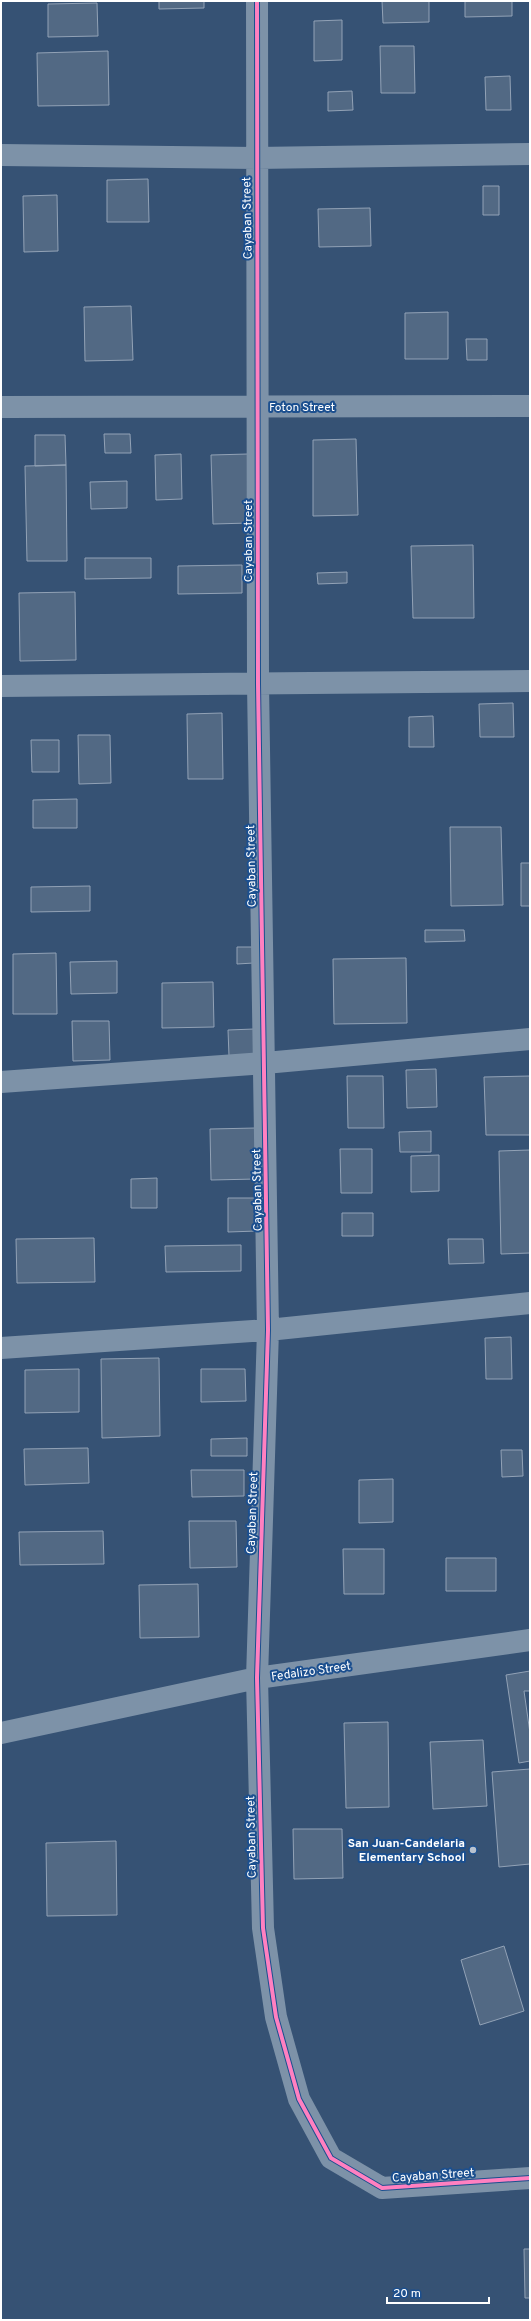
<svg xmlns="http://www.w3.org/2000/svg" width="531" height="2321" viewBox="0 0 531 2321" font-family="Overpass,sans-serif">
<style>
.building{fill:#526984;stroke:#92a2b6}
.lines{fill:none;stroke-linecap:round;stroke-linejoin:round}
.street{stroke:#7d92a8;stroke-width:22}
.cycleway-casing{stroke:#1b4f8f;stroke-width:6}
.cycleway{stroke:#ff80c0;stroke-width:4}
.poi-dot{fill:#b9c2ce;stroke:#1b4f8f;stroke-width:1.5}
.labels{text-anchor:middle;stroke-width:4;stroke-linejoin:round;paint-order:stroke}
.street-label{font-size:12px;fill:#fff;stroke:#1b4f8f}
.poi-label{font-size:12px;font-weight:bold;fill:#fff;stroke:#1b4f8f;text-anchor:end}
</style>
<rect width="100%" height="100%" fill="#365274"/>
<path class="building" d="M159,1H204V8L159,9Z
M382,1H429V22L383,23Z
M465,1H512V16L465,17Z
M97,3L98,36L48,37V4Z
M342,20V60L314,61V21Z
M380,46H414L415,93H381Z
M108,51L109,105L38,106L37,53Z
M510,76L511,110H486L485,77Z
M352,91L353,110L328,111V92Z
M148,179L149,222H107V180Z
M483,186H499V215H483Z
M57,195L58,251L24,252L23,196Z
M370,208L371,246L319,247L318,209Z
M131,306L133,360L85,361L84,307Z
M448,312V359H405V313Z
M466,339H487V360H467Z
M104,434H130L131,453H105Z
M35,435H65L66,465L35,466Z
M356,439L358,515L313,516V440Z
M181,454L182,499L156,500L155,455Z
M248,454L250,523L213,524L211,455Z
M66,465L67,561H27L25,466Z
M127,481V508L91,509L90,482Z
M473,545L474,618H413L411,546Z
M85,558H151V578L85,579Z
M242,565V593L178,594V566Z
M347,572V583L318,584L317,573Z
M75,592L76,660L20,661L19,593Z
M513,703L514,737H480L479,704Z
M222,713L223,779H188L187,714Z
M433,716L434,747H409V717Z
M78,735H110L111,783L79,784Z
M31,740H59V772H32Z
M77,799V828H33V800Z
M450,827H501L503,905L451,906Z
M521,863H530V906H521Z
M90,886V911L31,912V887Z
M425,930H464L465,941L425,942Z
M237,947H254V963L237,964Z
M56,953L57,1014H13V954Z
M406,958L407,1023L334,1024L333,959Z
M117,961V993L71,994L70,962Z
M213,982L214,1027L162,1028V983Z
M72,1021H109L110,1060L73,1061Z
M254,1029L255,1056H229L228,1030Z
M436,1069L437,1107L407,1108L406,1070Z
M347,1076H383L384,1128H348Z
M530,1076V1135H486L484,1077Z
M256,1128L257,1179L211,1180L210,1129Z
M431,1131V1152H400L399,1132Z
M340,1149H372V1193H341Z
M530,1150V1253L501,1254L499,1151Z
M439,1155V1191L411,1192V1156Z
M157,1178V1208H131V1179Z
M228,1198H258V1231L228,1232Z
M342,1213H373V1236H342Z
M94,1238L95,1282L17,1283L16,1239Z
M448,1239H483L484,1263L449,1264Z
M241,1245V1271L166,1272L165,1246Z
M511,1337L512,1379H486L485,1338Z
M159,1358L160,1436L102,1438L101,1359Z
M79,1369V1412L25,1413V1370Z
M201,1369H245L246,1401L201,1402Z
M247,1438V1456H211V1439Z
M88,1448L89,1483L25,1485L24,1449Z
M501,1450H522L523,1476L502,1477Z
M191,1470H244V1496L192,1497Z
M393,1479V1522L359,1523V1480Z
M189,1521H236L237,1567L190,1568Z
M103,1531L104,1564L20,1565L19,1532Z
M343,1549H384V1594H344Z
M446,1558H496V1591H446Z
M198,1584L199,1637L140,1638L139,1585Z
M530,1671V1691H524L530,1733V1761L519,1763L506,1675Z
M388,1722L389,1807L346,1808L344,1723Z
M483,1740L487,1806L433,1809L430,1742Z
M530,1769V1864L499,1867L492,1772Z
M293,1829H342L343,1878L294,1879Z
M116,1841L117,1915L47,1916L46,1843Z
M504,1946L524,2011L480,2025L461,1960Z
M524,2249H530V2298H525Z"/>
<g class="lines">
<path class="street" d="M257,1L258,684L268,1330L257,1678L263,1928L276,2017L299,2099L331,2158L382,2188L530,2178
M1,155L256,158L530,154
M1,407L530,406
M1,686L530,681
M1,1082L265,1063L530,1039
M1,1348L268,1330L530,1303
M1,1733L257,1678L530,1640"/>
<defs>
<path id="cycleway" d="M257,1L258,684L268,1330L257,1678L263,1928L276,2017L299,2099L331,2158L382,2188L530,2178"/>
</defs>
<use href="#cycleway" class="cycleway-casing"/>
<use href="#cycleway" class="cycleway"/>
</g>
<circle class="poi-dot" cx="473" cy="1850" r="4"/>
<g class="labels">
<g class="street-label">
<text transform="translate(247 218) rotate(-91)" y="4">Cayaban Street</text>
<text x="302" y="411">Foton Street</text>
<text transform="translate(248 541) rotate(-90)" y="4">Cayaban Street</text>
<text transform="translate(251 866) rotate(-91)" y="4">Cayaban Street</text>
<text transform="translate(257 1190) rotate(-91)" y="4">Cayaban Street</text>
<text transform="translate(252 1513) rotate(-88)" y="4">Cayaban Street</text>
<text transform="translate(311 1671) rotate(-8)" y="4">Fedalizo Street</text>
<text transform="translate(251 1837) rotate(-91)" y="4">Cayaban Street</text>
<text transform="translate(433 2175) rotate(-4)" y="4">Cayaban Street</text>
</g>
<g class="poi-label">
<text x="465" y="1847">San Juan-Candelaria<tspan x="465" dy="14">Elementary School</tspan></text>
</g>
</g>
<rect width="531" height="2321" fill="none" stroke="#ffffff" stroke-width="4"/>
<path d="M387 2297v6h102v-6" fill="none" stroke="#ffffff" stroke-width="2"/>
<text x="393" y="2297" font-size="12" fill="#ffffff" stroke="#1b4f8f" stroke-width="3" paint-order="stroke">20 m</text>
</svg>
